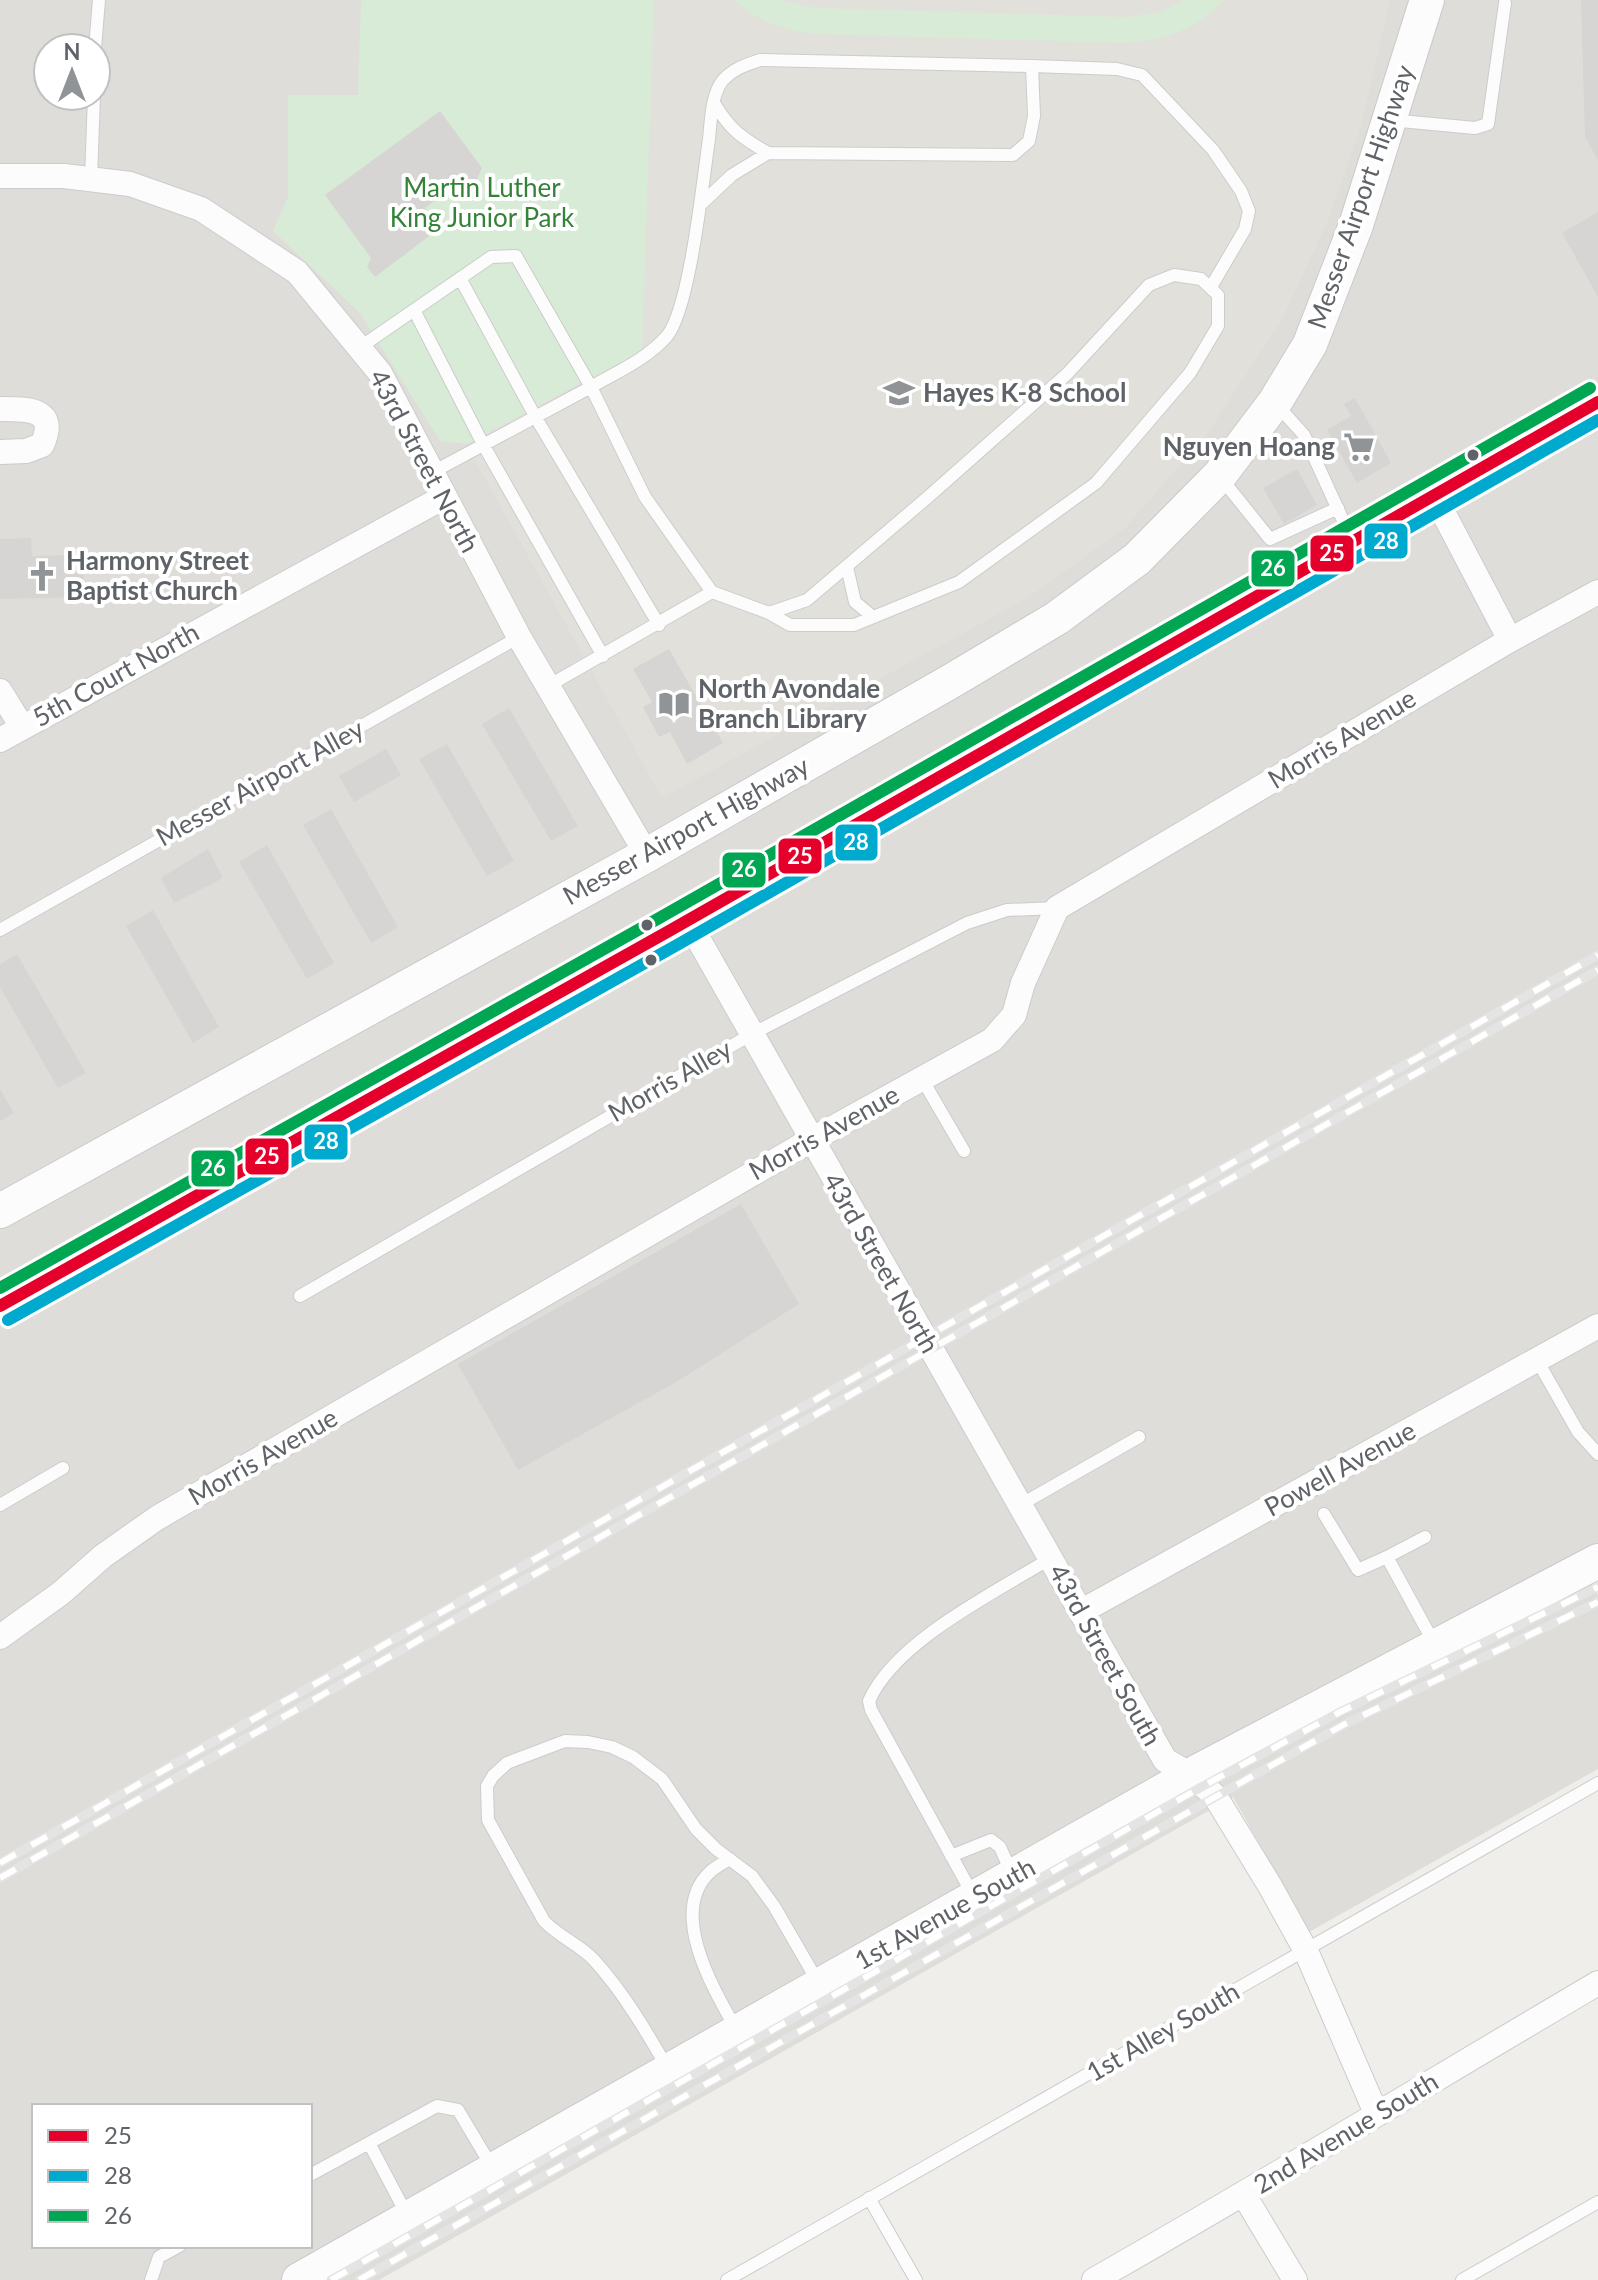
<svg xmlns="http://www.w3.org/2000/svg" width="1598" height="2280" viewBox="0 0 1598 2280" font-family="Lato,sans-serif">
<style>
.industrial{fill:#dfddda;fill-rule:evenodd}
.education{fill:#e2e0da}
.green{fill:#d8ebd6}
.building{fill:#d6d5d3}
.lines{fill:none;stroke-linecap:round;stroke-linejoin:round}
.lane-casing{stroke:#cbcccc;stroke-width:14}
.street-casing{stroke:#cbcccc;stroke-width:26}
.secondary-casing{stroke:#cacacb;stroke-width:36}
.primary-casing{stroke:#d7ceb8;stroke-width:38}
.lane{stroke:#fdfcfc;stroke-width:12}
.street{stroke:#fdfcfc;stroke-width:24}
.secondary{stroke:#fdfcfc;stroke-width:34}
.primary{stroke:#f4f2e9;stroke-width:36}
.rail-casing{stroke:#e4e4e4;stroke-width:9}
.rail{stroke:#fff;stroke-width:6;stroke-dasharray:18;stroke-linecap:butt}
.bus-1-casing{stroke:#fff;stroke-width:18}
.bus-2-casing{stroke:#fff;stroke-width:18}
.bus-3-casing{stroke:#fff;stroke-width:18}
.bus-1{stroke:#e4002b;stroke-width:12}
.bus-2{stroke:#00a9ce;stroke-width:12}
.bus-3{stroke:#00a651;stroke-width:12}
.bus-dot{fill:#5f6368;stroke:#fff;stroke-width:3}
.labels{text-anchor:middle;stroke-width:8;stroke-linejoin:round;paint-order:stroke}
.park-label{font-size:26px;fill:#348238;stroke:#fff}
.street-label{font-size:26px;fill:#5f6368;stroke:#fff}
.poi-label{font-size:26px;font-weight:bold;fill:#5f6368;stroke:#fff;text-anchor:start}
.line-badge{stroke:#fff;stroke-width:3}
.badge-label{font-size:22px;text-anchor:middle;font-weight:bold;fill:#fff}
</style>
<rect width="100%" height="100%" fill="#efeeea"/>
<path class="industrial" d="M0,0H1598V1569L1586,1575L1598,1595V1769L1309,1932L1233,1797L379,2280H0ZM48,48H96V96H48ZM34,2106H310V2246H34Z"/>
<path class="education" d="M654,0H1390L1361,126L1327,223L1281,321L1207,434L1125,528L1029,597L662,798L466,444L642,351Z"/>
<path class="green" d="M361,0H654L642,351L466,444L440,441L360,313L273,231L288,197V95H358Z
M734,0H780L816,8L1126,17L1162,12L1184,0H1224C1196,29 1165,41 1125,43L814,34C783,30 757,21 734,0Z"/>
<path class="building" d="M1581,0H1598V160L1585,137Z
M440,111L482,168L467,201L455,186L425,208L440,228L375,277L367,267L371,258L325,195Z
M1598,212V297L1562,233Z
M1355,398L1391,463L1357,483L1327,430L1351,416L1344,404Z
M1297,469L1317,505L1284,524L1263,488Z
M31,538L32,556L83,555L84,597L0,599V539Z
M669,649L723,743L687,764L670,732L659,737L643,707L652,702L633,669Z
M509,708L578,826L551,841L482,724Z
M447,744L514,861L487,876L419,759Z
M386,749L401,775L354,802L339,776Z
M331,809L398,927L371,943L303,825Z
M267,845L334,963L307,979L239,862Z
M208,849L223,878L174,903L161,878Z
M153,910L219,1027L193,1043L126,926Z
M17,954L86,1073L58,1088L0,987V964Z
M0,1089L14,1113L0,1121Z
M741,1204L799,1304L678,1381L518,1470L458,1364Z"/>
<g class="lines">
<defs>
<path id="lane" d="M95,48L99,0
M1032,66L1117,69L1142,75L1213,150L1241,191L1249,211L1245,229L1211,287
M1390,120L1475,128L1488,124L1505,3
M91,179L94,96
M700,205L732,175L768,153
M460,278L536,418L659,625
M414,310L484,446L603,656
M359,348L491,257L516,256L591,387L431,473
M1277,405L1304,435L1351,538
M1221,478L1270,539L1338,508
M847,567L855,602L873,617
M712,592L769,613L790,625H854L959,582L1096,483L1190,373L1218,326V295L1201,279L1174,275L1149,285L1067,374L928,497L807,600L769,613
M548,686L712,592L645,497L591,387C617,372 647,359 667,336C690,308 703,179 709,139C711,121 711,95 723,80C734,68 746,65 760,60L1032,66L1034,116L1029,141L1013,155L768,153C742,138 730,130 714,103
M0,930L519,637
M922,1079L964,1151
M300,1296L752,1034L967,923L1007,910L1057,908
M1537,1360L1578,1432L1598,1454
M0,1505L63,1468
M1020,1505L1139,1437
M1324,1514L1358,1570L1387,1557L1434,1643
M1387,1557L1425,1537
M951,1856L991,1840L1000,1847L1012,1874
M730,1859C723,1863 715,1867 709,1873C668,1913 714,1990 736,2029
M973,1895L871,1710L869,1701C895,1641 996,1592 1051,1558
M668,2069C646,2031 624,1993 594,1960C579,1944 559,1937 544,1921L488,1820L487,1786L493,1776L507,1763L565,1741L588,1742L612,1747L633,1757L662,1779L696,1829L716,1849L752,1876L774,1906L818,1982
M369,2143L407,2215
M310,2175L437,2106L458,2110L492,2167
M869,2198L916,2280
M151,2280L159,2257L179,2246
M727,2280L1598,1783
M1462,2280L1598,2202"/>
<path id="street" d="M0,176H64L130,184L201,209L297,272L380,373L519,637L647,855
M0,409C27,409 59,408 42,445L26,451L0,452
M1435,497L1510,640
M0,691L22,727
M0,740L444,497
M688,921L1165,1760L1191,1775L1215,1796L1270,1886L1306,1951L1376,2113
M1082,1611L1598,1326
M0,1637L61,1593L103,1556L157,1518L811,1140L992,1040L1014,1015L1023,983L1057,908L1510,640L1598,592
M1244,2195L1295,2280
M1094,2280C1263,2184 1430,2082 1598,1983"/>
<path id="secondary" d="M0,1211L647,855L953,680L1057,618L1137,559L1219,476L1275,402L1310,344L1356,225L1427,0
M299,2280L1191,1775L1598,1561"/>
<path id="primary" d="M0,1306L669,931L1598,402"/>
</defs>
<use href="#lane" class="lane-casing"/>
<use href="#street" class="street-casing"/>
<use href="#secondary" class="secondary-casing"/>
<use href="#primary" class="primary-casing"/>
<use href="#lane" class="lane"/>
<use href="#street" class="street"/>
<use href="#secondary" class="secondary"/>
<use href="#primary" class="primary"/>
<defs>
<path id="rail" d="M0,1863L1598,955
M0,1878L1598,970
M331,2280L1203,1786L1340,1712L1598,1587
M359,2280L1343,1725L1598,1602"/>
</defs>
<use href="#rail" class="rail-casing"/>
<use href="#rail" class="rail"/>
<defs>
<path id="bus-1" d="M0,1306L669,931L1598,402"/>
<path id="bus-2" d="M8,1320L677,945L1598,420"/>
<path id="bus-3" d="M0,1288L661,917L1590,388"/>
</defs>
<use href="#bus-1" class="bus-1-casing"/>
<use href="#bus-2" class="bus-2-casing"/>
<use href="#bus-3" class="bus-3-casing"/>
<use href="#bus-1" class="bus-1"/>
<use href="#bus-2" class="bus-2"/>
<use href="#bus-3" class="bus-3"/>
</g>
<defs>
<symbol id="school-bare" viewBox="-9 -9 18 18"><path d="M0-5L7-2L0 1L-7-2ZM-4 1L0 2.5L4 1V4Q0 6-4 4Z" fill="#919496" stroke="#fff" stroke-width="2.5" paint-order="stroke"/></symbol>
<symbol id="supermarket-bare" viewBox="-9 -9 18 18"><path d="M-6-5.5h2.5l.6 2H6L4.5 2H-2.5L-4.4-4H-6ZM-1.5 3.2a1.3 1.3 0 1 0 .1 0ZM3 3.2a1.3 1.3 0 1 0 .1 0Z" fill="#919496" stroke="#fff" stroke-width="2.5" paint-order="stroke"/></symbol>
<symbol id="church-bare" viewBox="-9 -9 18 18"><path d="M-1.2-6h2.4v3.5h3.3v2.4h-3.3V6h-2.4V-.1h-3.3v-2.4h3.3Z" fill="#919496" stroke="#fff" stroke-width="2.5" paint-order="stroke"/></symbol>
<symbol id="library-bare" viewBox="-9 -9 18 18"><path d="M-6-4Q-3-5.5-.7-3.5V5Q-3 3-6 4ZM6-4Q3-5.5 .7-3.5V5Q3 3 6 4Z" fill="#919496" stroke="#fff" stroke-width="2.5" paint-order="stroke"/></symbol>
</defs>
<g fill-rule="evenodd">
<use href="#school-bare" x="877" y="371" width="44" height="44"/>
<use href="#supermarket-bare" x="1337" y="425" width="44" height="44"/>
<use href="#church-bare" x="20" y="554" width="44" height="44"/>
<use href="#library-bare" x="652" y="682" width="44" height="44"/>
</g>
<g class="bus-dot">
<circle cx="1473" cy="455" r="7"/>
<circle cx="647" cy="925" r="7"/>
<circle cx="651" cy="960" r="7"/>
</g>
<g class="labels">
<g class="park-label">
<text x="482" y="197">Martin Luther<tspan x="482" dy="30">King Junior Park</tspan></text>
</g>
<g class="street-label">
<text transform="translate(1361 197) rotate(-71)" y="9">Messer Airport Highway</text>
<text transform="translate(424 461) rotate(62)" y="9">43rd Street North</text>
<text transform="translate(116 675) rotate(-29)" y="9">5th Court North</text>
<text transform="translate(1342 739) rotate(-31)" y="9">Morris Avenue</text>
<text transform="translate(260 783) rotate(-29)" y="9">Messer Airport Alley</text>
<text transform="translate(686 831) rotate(-29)" y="9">Messer Airport Highway</text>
<text transform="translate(670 1081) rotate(-30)" y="9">Morris Alley</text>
<text transform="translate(824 1133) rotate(-29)" y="9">Morris Avenue</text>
<text transform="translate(881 1263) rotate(60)" y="9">43rd Street North</text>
<text transform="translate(263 1457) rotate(-30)" y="9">Morris Avenue</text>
<text transform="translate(1340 1469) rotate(-29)" y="9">Powell Avenue</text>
<text transform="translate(1105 1655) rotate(61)" y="9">43rd Street South</text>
<text transform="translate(945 1914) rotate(-29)" y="9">1st Avenue South</text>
<text transform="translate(1163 2032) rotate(-30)" y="9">1st Alley South</text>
<text transform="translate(1346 2133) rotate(-31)" y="9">2nd Avenue South</text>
</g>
<g class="poi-label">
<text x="923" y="402">Hayes K-8 School</text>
<text x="1335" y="456" text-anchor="end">Nguyen Hoang</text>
<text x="66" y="570">Harmony Street<tspan x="66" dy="30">Baptist Church</tspan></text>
<text x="698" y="698">North Avondale<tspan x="698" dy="30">Branch Library</tspan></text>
</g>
</g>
<g class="line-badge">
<rect x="1363" y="522" width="46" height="38" rx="8" fill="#00a9ce"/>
<rect x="1309" y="534" width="46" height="39" rx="8" fill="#e4002b"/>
<rect x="1250" y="549" width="46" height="39" rx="8" fill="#00a651"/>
<rect x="834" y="823" width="45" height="39" rx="8" fill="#00a9ce"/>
<rect x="777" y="837" width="46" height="38" rx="8" fill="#e4002b"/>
<rect x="721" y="851" width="46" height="38" rx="8" fill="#00a651"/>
<rect x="303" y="1123" width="46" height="38" rx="8" fill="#00a9ce"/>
<rect x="244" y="1137" width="46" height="39" rx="8" fill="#e4002b"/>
<rect x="190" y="1149" width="46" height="39" rx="8" fill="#00a651"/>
</g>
<g class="badge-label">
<text x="1386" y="549">28</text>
<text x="1332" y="561">25</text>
<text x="1273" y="576">26</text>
<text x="856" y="850">28</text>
<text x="800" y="864">25</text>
<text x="744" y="877">26</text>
<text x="326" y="1149">28</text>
<text x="267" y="1164">25</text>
<text x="213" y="1176">26</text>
</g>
<rect x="32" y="2104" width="280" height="144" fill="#ffffff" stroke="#bfc1c3" stroke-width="2"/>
<rect x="48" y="2130" width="40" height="12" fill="#e4002b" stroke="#bfc1c3" stroke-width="2"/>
<text x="104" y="2144" font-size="24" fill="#5f6368">25</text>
<rect x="48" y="2170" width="40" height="12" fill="#00a9ce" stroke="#bfc1c3" stroke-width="2"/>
<text x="104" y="2184" font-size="24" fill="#5f6368">28</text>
<rect x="48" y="2210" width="40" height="12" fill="#00a651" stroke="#bfc1c3" stroke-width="2"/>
<text x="104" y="2224" font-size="24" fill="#5f6368">26</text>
<g transform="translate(72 72)"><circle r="38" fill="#ffffff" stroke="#bfc1c3" stroke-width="2"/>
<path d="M0-6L14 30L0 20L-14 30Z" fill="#919496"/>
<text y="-12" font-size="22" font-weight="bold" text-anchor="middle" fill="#5f6368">N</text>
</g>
</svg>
